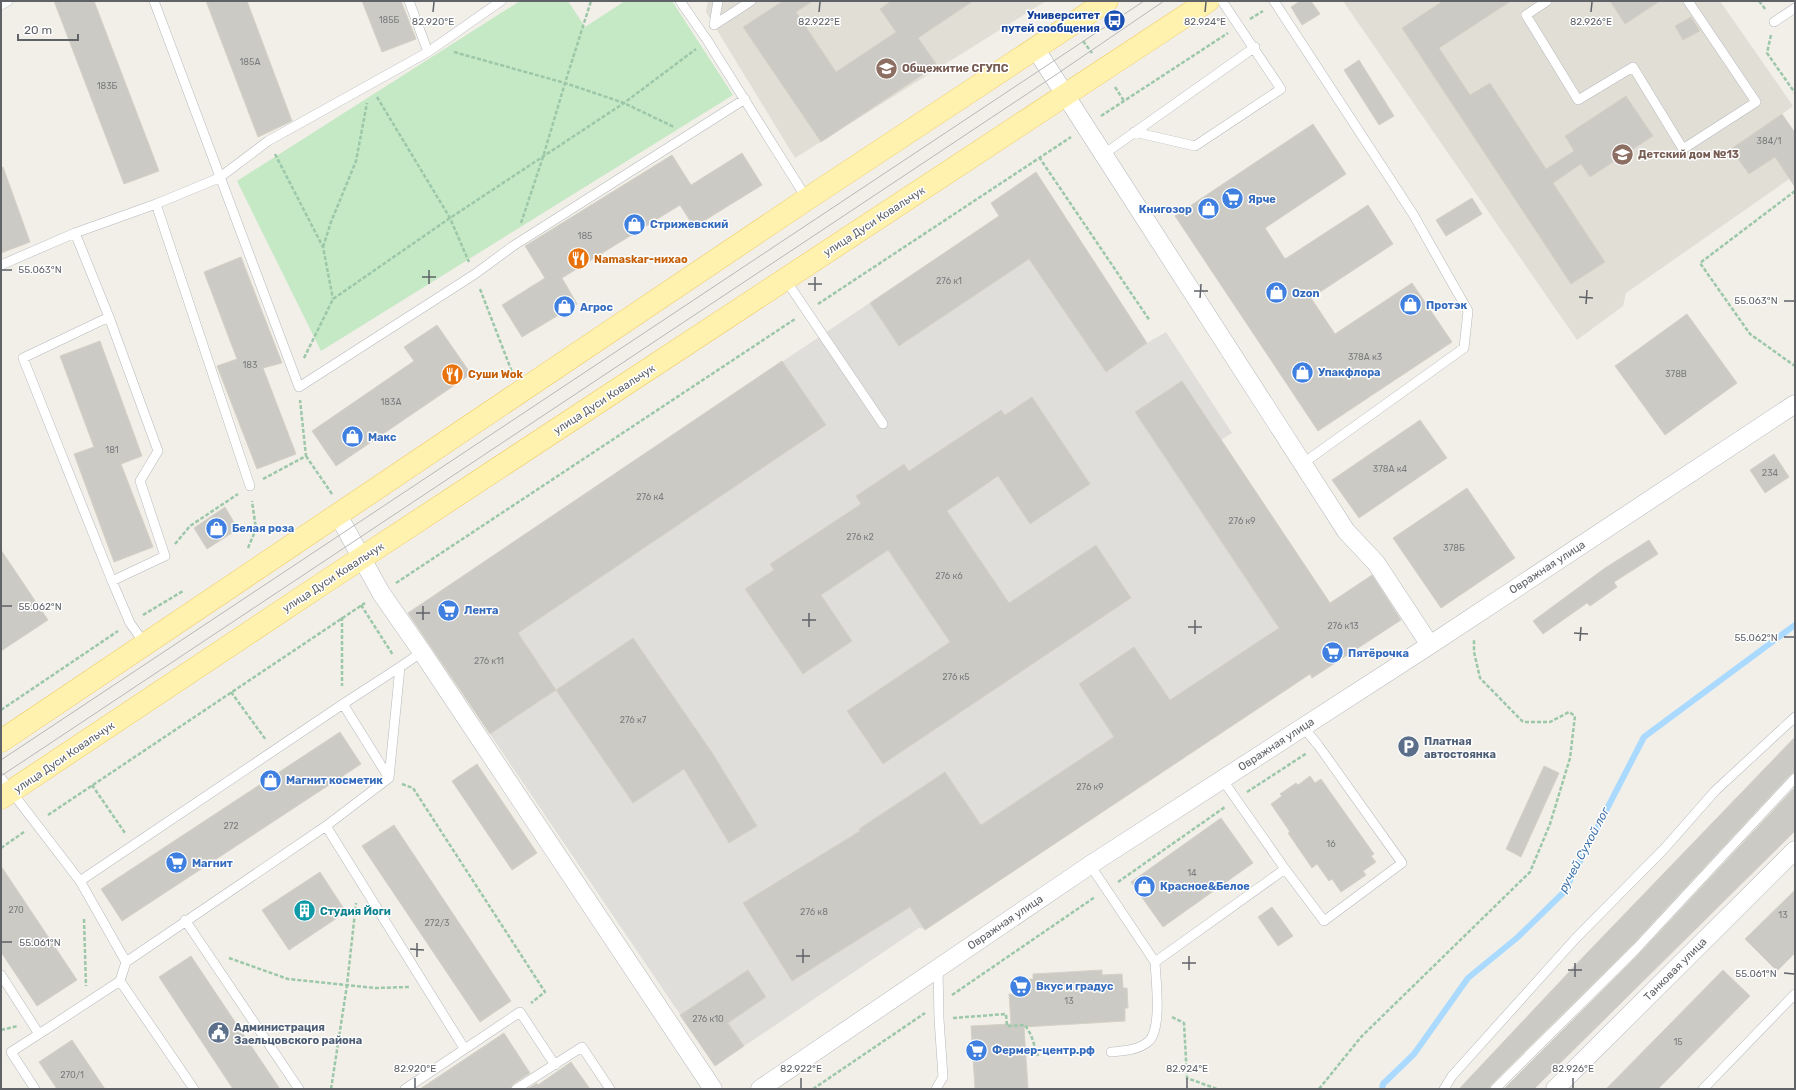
<svg xmlns="http://www.w3.org/2000/svg" width="1796" height="1090" viewBox="0 0 1796 1090" font-family="Rubik,sans-serif">
<style>
.industrial{fill:#e0deda}
.education{fill:#e1ded6}
.green{fill:#c5e8c5}
.lines{fill:none;stroke-linecap:round;stroke-linejoin:round}
.stream{stroke:#aadaff;stroke-width:6}
.building{fill:#cccac5;stroke:#d6d1c6}
.service-casing{stroke:#b5b8bc;stroke-width:10}
.minor-casing{stroke:#b5b8bc;stroke-width:19}
.primary-casing{stroke:#f2c960;stroke-width:23}
.path{stroke:#9cc7a9;stroke-width:2.5;stroke-dasharray:4 2;stroke-linecap:butt}
.service{stroke:#fff;stroke-width:9}
.minor{stroke:#fff;stroke-width:18}
.primary{stroke:#fff2af;stroke-width:22}
.tram{stroke:#b6b7b8;stroke-width:1}
.ticks{fill:none;stroke:#5f6368;stroke-width:1.5}
.labels{text-anchor:middle;stroke-width:3;stroke-linejoin:round;paint-order:stroke}
.number-label{font-size:9px;fill:#7a7d7f}
.transit-label{font-size:11px;font-weight:bold;fill:#164399;stroke:#fff;text-anchor:end}
.education-label{font-size:11px;font-weight:bold;fill:#785e54;stroke:#fff;text-anchor:start}
.shop-label{font-size:11px;font-weight:bold;fill:#366cbe;stroke:#fff;text-anchor:start}
.street-label{font-size:11px;fill:#5f6368;stroke:#fff}
.food-label{font-size:11px;font-weight:bold;fill:#c56008;stroke:#fff;text-anchor:start}
.service-label{font-size:11px;font-weight:bold;fill:#4e5e75;stroke:#fff;text-anchor:start}
.culture-label{font-size:11px;font-weight:bold;fill:#0d838f;stroke:#fff;text-anchor:start}
.water-label{font-size:12px;font-style:italic;fill:#4174aa;stroke:#fff}
.ticks-label{font-size:10px;text-anchor:middle;fill:#5f6368;stroke:#fff;stroke-width:3;stroke-linejoin:round;paint-order:stroke}
</style>
<rect width="100%" height="100%" fill="#f1efe8"/>
<path class="industrial" d="M1036,172L1147,343L1166,332L1232,433L1221,440L1330,603L1283,634L1287,674L1294,685L925,929L919,928L715,1066L408,613L999,216L991,203Z"/>
<path class="education" d="M708,1H1046L795,158L706,12Z
M1343,1H1720L1793,106L1782,114L1795,133V175L1626,293L1623,306L1577,340Z"/>
<path class="green" d="M520,1H568L585,27L625,1H672L733,95L321,351L237,181Z"/>
<g class="lines">
<path class="stream" d="M1382,1089L1383,1084L1414,1054L1468,978L1518,937L1564,892L1644,737L1795,625"/>
</g>
<path class="building" d="M54,1H94L159,171L124,184Z
M206,1H247L292,121L258,137Z
M362,1H401L416,39L382,52Z
M783,1H813L796,12L836,72L896,32L880,9L891,1H973L918,38L937,65L821,142L743,27Z
M1300,1H1311L1320,14L1302,25L1291,7Z
M1443,1H1511L1439,48L1470,95L1490,83L1546,169L1574,151L1565,136L1626,96L1653,136L1590,177L1581,164L1553,183L1605,262L1571,284L1402,28Z
M1610,1H1660L1625,24Z
M1691,17L1700,31L1683,40L1675,26Z
M1359,60L1394,116L1379,125L1344,70Z
M1782,114L1795,133V187L1775,157L1749,174L1731,149Z
M1313,124L1346,174L1265,228L1285,259L1368,205L1393,244L1311,298L1335,334L1412,283L1452,342L1318,431L1175,216Z
M742,153L762,185L694,227L680,205L562,278L577,304L522,337L502,305L545,278L525,246L672,155L691,185Z
M3,167L30,242L1,253V168Z
M1036,172L1147,343L1106,372L1029,259L899,346L870,303L999,216L991,203Z
M1472,198L1482,214L1446,236L1436,220Z
M241,257L282,363L263,368L296,454L257,469L217,366L237,359L204,272Z
M1687,314L1737,383L1665,435L1615,366Z
M437,325L471,374L336,466L312,431L414,361L404,347Z
M100,341L142,456L121,464L153,547L114,562L74,454L94,447L60,356Z
M782,361L826,425L518,633L556,690L490,734L408,613Z
M1182,381L1330,603L1372,575L1401,620L1312,678L1310,674L925,930L910,907L792,981L743,903L860,831L859,829L945,772L981,825L1114,737L1079,684L1134,647L1170,700L1279,628L1135,412Z
M1032,397L1090,484L1030,524L998,476L947,511L1009,603L1096,545L1131,598L883,764L847,711L950,642L888,550L821,595L852,641L803,674L745,589L774,570L770,564L861,504L856,496L904,464L909,471L1001,410L1005,415Z
M1420,420L1447,458L1359,518L1332,480Z
M1774,454L1789,477L1765,493L1750,470Z
M1467,488L1515,558L1441,608L1393,538Z
M225,507L238,529L207,549L194,528Z
M1649,540L1658,554L1614,582L1617,587L1590,606L1587,603L1543,634L1533,621L1605,568Z
M1,550L48,620L1,651Z
M633,638L713,754L757,826L729,843L684,769L633,803L556,690Z
M340,732L361,764L122,921L101,889Z
M1795,737V772L1791,774L1632,945L1491,1085L1489,1089H1459L1586,954Z
M477,764L537,853L512,870L452,781Z
M1544,766L1559,773L1521,857L1506,849Z
M1310,776L1315,783L1321,779L1374,854L1371,856L1376,862L1363,871L1366,875L1341,892L1332,879L1329,881L1317,864L1312,868L1288,833L1290,832L1271,804L1282,796L1280,794L1296,783L1298,785Z
M1795,787V831L1534,1089H1504L1640,953Z
M1221,818L1253,863L1163,927L1131,882Z
M394,825L511,1001L480,1022L362,846Z
M1,866L77,980L37,1006L1,952Z
M320,872L346,912L289,950L262,910Z
M1795,890V953L1777,971L1745,939Z
M1272,907L1293,936L1278,946L1258,917Z
M191,956L280,1089H233L159,977Z
M748,970L766,997L728,1023L744,1046L715,1066L680,1015Z
M1102,970V975L1122,974L1123,988H1127L1128,1008H1125V1021L1024,1027L1028,1089H975L971,1026L1011,1024L1009,994H1014L1013,980L1033,979V974Z
M1723,970L1750,996L1658,1089H1606Z
M504,1033L530,1073L513,1084L510,1089H420Z
M72,1040L105,1089H57L39,1062Z
M571,1062L590,1089H527L537,1083L538,1085Z"/>
<g class="lines">
<defs>
<path id="service" d="M154,1L299,387L475,274L513,246L745,99
M409,1L428,52L501,1
M680,1L707,40L807,199
M718,1L714,25L751,1
M1274,1L1413,214L1468,311L1464,348L1302,464
M1547,1L1526,15L1578,100L1633,67L1683,149L1756,102L1688,1
M1,5L8,1
M1774,22L1795,8
M1134,132L1195,146L1281,89L1222,1
M1104,154L1255,47
M75,233L109,317L158,451L140,481L165,556L112,581L130,623L145,644
M1,265L75,233L156,204
M785,279L883,424
M109,317L23,358L112,581
M250,486L156,204L219,178L268,141L428,52
M343,704L389,778
M1,778L80,881L126,962L120,981L194,1089
M1222,779L1285,869
M326,826L464,1048
M1090,865L1155,962L1285,869L1324,921L1402,863L1318,745L1303,727
M80,881L343,704L400,667
M185,920L299,1089
M126,962L326,826L389,778L400,667L422,652
M1,975L39,1034L11,1052L35,1089
M39,1034L120,981
M1111,1052C1124,1051 1139,1050 1149,1041C1162,1028 1156,981 1155,962
M405,1089L520,1012L555,1065
M516,1089L582,1047L610,1089
M936,1089L943,1077L939,1019L938,968
M1444,1089L1452,1076L1576,938L1664,849L1715,791L1795,717
M1495,1089L1636,949L1795,778
M1703,1089L1795,994"/>
<path id="minor" d="M1035,48L1346,531L1376,563L1430,645
M338,515L381,593L422,652L713,1089
M760,1089L1090,865L1430,645L1795,404
M1555,1089L1795,850"/>
<path id="primary" d="M1,741L807,199L1107,1
M1,798L322,584L1208,1"/>
</defs>
<use href="#service" class="service-casing"/>
<use href="#minor" class="minor-casing"/>
<use href="#primary" class="primary-casing"/>
<path class="path" d="M1759,1L1766,10
M1250,19L1263,11
M1771,35L1767,53L1795,93
M1083,41L1092,53
M454,52L565,83L624,103L674,127
M1115,87L1124,101
M377,97L450,218L469,262
M1101,116L1228,33
M275,154L323,247L333,299
M1039,157L1150,321
M1795,191L1700,263L1750,334L1795,366
M521,223L543,157L565,83L591,1
M323,247L331,222L356,161L367,103
M480,289L512,372
M818,304L1071,137
M304,358L333,299L450,218L624,103L696,49
M306,456L332,494
M263,479L306,456L300,400
M175,544L190,526L238,494
M248,548L256,529L252,501
M396,583L795,319
M361,605L393,655
M143,615L183,591
M342,617V686
M231,692L266,740
M1,710L118,631
M402,784L413,788L545,992L531,1003
M92,785L125,833
M1247,792L1307,753
M48,815L365,603
M1,848L24,832
M1118,882L1225,807
M84,919L86,986
M229,958L288,979L375,988L409,987
M952,995L1095,897
M1172,1017L1184,1023L1187,1078L1217,1089
M953,1018L1006,1014L1007,1026L1025,1025L1031,1035L1038,1056
M1,1030L18,1026
M331,1089L347,985L356,903
M813,1089L925,1013
M1319,1089L1361,1037L1530,872L1550,824L1570,758L1575,716L1569,712L1550,722H1523L1480,678L1474,652V639"/>
<use href="#service" class="service"/>
<use href="#minor" class="minor"/>
<use href="#primary" class="primary"/>
<path class="tram" d="M1,760L1144,1
M1,776L1054,76L1164,1"/>
</g>
<path class="ticks" d="M433,12L434,2M819,12L820,2M1205,12L1206,2M1591,12L1592,2M2,270H12M422,277H436M429,284V270M808,284H822M815,291V277M1194,291H1208M1579,297L1593,298M1200,298L1201,284M1784,301H1794M1586,304L1587,290M2,606H12M416,613H430M423,620V606M802,620H816M809,627V613M1188,627H1202M1574,633L1588,634M1195,634V620M1784,637H1794M1580,641L1581,627M2,942H12M410,949L424,950M796,956H810M417,957V943M803,963V949M1182,963H1196M1189,970V956M1568,970H1582M1784,973L1794,974M1575,977V963M415,1088V1078M801,1088V1078M1187,1088V1078M1573,1088V1078"/>
<defs>
<symbol id="bus-disc" viewBox="-11 -11 22 22"><circle r="9.5" fill="#1a4fb4" stroke="#fff"/><path d="M-5-6H5V4H4V6H2V4H-2V6H-4V4H-5ZM-3.5-4V0h7V-4ZM-3.5 1.2v1.5H-2V1.2ZM2 1.2v1.5H3.5V1.2Z" fill="#fff"/></symbol>
<symbol id="university-disc" viewBox="-11 -11 22 22"><circle r="9.5" fill="#8d6e63" stroke="#fff"/><path d="M0-5L7-2L0 1L-7-2ZM-4 1L0 2.5L4 1V4Q0 6-4 4Z" fill="#fff"/></symbol>
<symbol id="school-disc" viewBox="-11 -11 22 22"><circle r="9.5" fill="#8d6e63" stroke="#fff"/><path d="M0-5L7-2L0 1L-7-2ZM-4 1L0 2.5L4 1V4Q0 6-4 4Z" fill="#fff"/></symbol>
<symbol id="supermarket-disc" viewBox="-11 -11 22 22"><circle r="9.5" fill="#3f7fe0" stroke="#fff"/><path d="M-6-5.5h2.5l.6 2H6L4.5 2H-2.5L-4.4-4H-6ZM-1.5 3.2a1.3 1.3 0 1 0 .1 0ZM3 3.2a1.3 1.3 0 1 0 .1 0Z" fill="#fff"/></symbol>
<symbol id="shop-disc" viewBox="-11 -11 22 22"><circle r="9.5" fill="#3f7fe0" stroke="#fff"/><path d="M-5-2.5h2.3a2.7 3.5 0 0 1 5.4 0H5L5.5 6h-11ZM-1.5-2.5h3a1.5 2.3 0 0 0-3 0Z" fill="#fff"/></symbol>
<symbol id="restaurant-disc" viewBox="-11 -11 22 22"><circle r="9.5" fill="#e8710a" stroke="#fff"/><path d="M-5-6h1v4h1v-4h1v4h1v-4h1v5L-1.5 .5V6h-2V.5L-5-1ZM5-6V6H3V1.5H1.5Q1.5-4 5-6Z" fill="#fff"/></symbol>
<symbol id="parking-disc" viewBox="-11 -11 22 22"><circle r="9.5" fill="#5c6f8a" stroke="#fff"/><path d="M-3.5-5.5H1a3.5 3.5 0 0 1 0 7H-1V5.5H-3.5ZM-1-3.4V-.6H.8a1.4 1.4 0 0 0 0-2.8Z" fill="#fff"/></symbol>
<symbol id="building-disc" viewBox="-11 -11 22 22"><circle r="9.5" fill="#0f9aa8" stroke="#fff"/><path d="M-4-6H4V6H1V3H-1V6H-4ZM-2.5-4.3h1.7v1.8h-1.7ZM.8-4.3h1.7v1.8H.8ZM-2.5-1h1.7V.8h-1.7ZM.8-1h1.7V.8H.8Z" fill="#fff"/></symbol>
<symbol id="civic-disc" viewBox="-11 -11 22 22"><circle r="9.5" fill="#5c6f8a" stroke="#fff"/><path d="M-.6-6.5H3V-4.5H.6V-3L4-1V1h2V6H-6V1h2V-1L-.6-3ZM-1.2 2.5V6h2.4V2.5Z" fill="#fff"/></symbol>
</defs>
<g fill-rule="evenodd">
<use href="#bus-disc" x="1102" y="8" width="25" height="25"/>
<use href="#university-disc" x="874" y="56" width="25" height="25"/>
<use href="#school-disc" x="1610" y="142" width="25" height="25"/>
<use href="#supermarket-disc" x="1220" y="186" width="25" height="25"/>
<use href="#shop-disc" x="1196" y="196" width="25" height="25"/>
<use href="#shop-disc" x="622" y="212" width="25" height="25"/>
<use href="#restaurant-disc" x="566" y="246" width="25" height="25"/>
<use href="#shop-disc" x="1264" y="280" width="25" height="25"/>
<use href="#shop-disc" x="1398" y="292" width="25" height="25"/>
<use href="#shop-disc" x="552" y="294" width="25" height="25"/>
<use href="#shop-disc" x="1290" y="360" width="25" height="25"/>
<use href="#restaurant-disc" x="440" y="362" width="25" height="25"/>
<use href="#shop-disc" x="340" y="424" width="25" height="25"/>
<use href="#shop-disc" x="204" y="516" width="25" height="25"/>
<use href="#supermarket-disc" x="436" y="598" width="25" height="25"/>
<use href="#supermarket-disc" x="1320" y="640" width="25" height="25"/>
<use href="#parking-disc" x="1396" y="734" width="25" height="25"/>
<use href="#shop-disc" x="258" y="768" width="25" height="25"/>
<use href="#supermarket-disc" x="164" y="850" width="25" height="25"/>
<use href="#shop-disc" x="1132" y="874" width="25" height="25"/>
<use href="#building-disc" x="292" y="898" width="25" height="25"/>
<use href="#supermarket-disc" x="1008" y="974" width="25" height="25"/>
<use href="#civic-disc" x="206" y="1020" width="25" height="25"/>
<use href="#supermarket-disc" x="964" y="1038" width="25" height="25"/>
</g>
<g class="labels">
<g class="number-label">
<text x="389" y="23">185Б</text>
<text x="250" y="65">185А</text>
<text x="107" y="89">183Б</text>
<text x="1769" y="144">384/1</text>
<text x="585" y="239">185</text>
<text x="949" y="284">276 к1</text>
<text x="1365" y="360">378А к3</text>
<text x="250" y="368">183</text>
<text x="1676" y="377">378В</text>
<text x="391" y="405">183А</text>
<text x="112" y="453">181</text>
<text x="1390" y="472">378А к4</text>
<text x="1770" y="476">234</text>
<text x="650" y="500">276 к4</text>
<text x="1242" y="524">276 к9</text>
<text x="860" y="540">276 к2</text>
<text x="1454" y="551">378Б</text>
<text x="949" y="579">276 к6</text>
<text x="1343" y="629">276 к13</text>
<text x="489" y="664">276 к11</text>
<text x="956" y="680">276 к5</text>
<text x="633" y="723">276 к7</text>
<text x="1090" y="790">276 к9</text>
<text x="231" y="829">272</text>
<text x="1331" y="847">16</text>
<text x="1192" y="876">14</text>
<text x="16" y="913">270</text>
<text x="814" y="915">276 к8</text>
<text x="1783" y="918">13</text>
<text x="437" y="926">272/3</text>
<text x="1069" y="1004">13</text>
<text x="708" y="1022">276 к10</text>
<text x="1678" y="1045">15</text>
<text x="72" y="1078">270/1</text>
</g>
<g class="transit-label">
<text x="1100" y="19">Университет<tspan x="1100" dy="13">путей сообщения</tspan></text>
</g>
<g class="education-label">
<text x="902" y="72">Общежитие СГУПС</text>
<text x="1638" y="158">Детский дом №13</text>
</g>
<g class="shop-label">
<text x="1248" y="203">Ярче</text>
<text x="1192" y="213" text-anchor="end">Книгозор</text>
<text x="650" y="228">Стрижевский</text>
<text x="1292" y="297">Ozon</text>
<text x="1426" y="309">Протэк</text>
<text x="580" y="311">Агрос</text>
<text x="1318" y="376">Упакфлора</text>
<text x="368" y="441">Макс</text>
<text x="232" y="532">Белая роза</text>
<text x="464" y="614">Лента</text>
<text x="1348" y="657">Пятёрочка</text>
<text x="286" y="784">Магнит косметик</text>
<text x="192" y="867">Магнит</text>
<text x="1160" y="890">Красное&amp;Белое</text>
<text x="1036" y="990">Вкус и градус</text>
<text x="992" y="1054">Фермер-центр.рф</text>
</g>
<g class="street-label">
<text transform="translate(874 221) rotate(-33)" y="4">улица Дуси Ковальчук</text>
<text transform="translate(604 399) rotate(-33)" y="4">улица Дуси Ковальчук</text>
<text transform="translate(1547 567) rotate(-33)" y="4">Овражная улица</text>
<text transform="translate(333 577) rotate(-33)" y="4">улица Дуси Ковальчук</text>
<text transform="translate(1276 744) rotate(-33)" y="4">Овражная улица</text>
<text transform="translate(64 757) rotate(-34)" y="4">улица Дуси Ковальчук</text>
<text transform="translate(1005 922) rotate(-34)" y="4">Овражная улица</text>
<text transform="translate(1675 969) rotate(-45)" y="4">Танковая улица</text>
</g>
<g class="food-label">
<text x="594" y="263">Namaskar-нихао</text>
<text x="468" y="378">Суши Wok</text>
</g>
<g class="service-label">
<text x="1424" y="745">Платная<tspan x="1424" dy="13">автостоянка</tspan></text>
<text x="234" y="1031">Администрация<tspan x="234" dy="13">Заельцовского района</tspan></text>
</g>
<g class="culture-label">
<text x="320" y="915">Студия Йоги</text>
</g>
<g class="water-label">
<text transform="translate(1584 850) rotate(-62)" y="4">ручей Сухой лог</text>
</g>
</g>
<g class="ticks-label">
<text x="433" y="25">82.920°E</text>
<text x="819" y="25">82.922°E</text>
<text x="1205" y="25">82.924°E</text>
<text x="1591" y="25">82.926°E</text>
<text x="40" y="273">55.063°N</text>
<text x="1756" y="304">55.063°N</text>
<text x="40" y="610">55.062°N</text>
<text x="1756" y="641">55.062°N</text>
<text x="40" y="946">55.061°N</text>
<text x="1756" y="977">55.061°N</text>
<text x="415" y="1072">82.920°E</text>
<text x="801" y="1072">82.922°E</text>
<text x="1187" y="1072">82.924°E</text>
<text x="1573" y="1072">82.926°E</text>
</g>
<rect width="1796" height="1090" fill="none" stroke="#5f6368" stroke-width="4"/>
<path d="M18 34v6h60v-6" fill="none" stroke="#5f6368" stroke-width="2"/>
<text x="24" y="34" font-size="12" fill="#5f6368" stroke="#ffffff" stroke-width="3" paint-order="stroke">20 m</text>
</svg>
